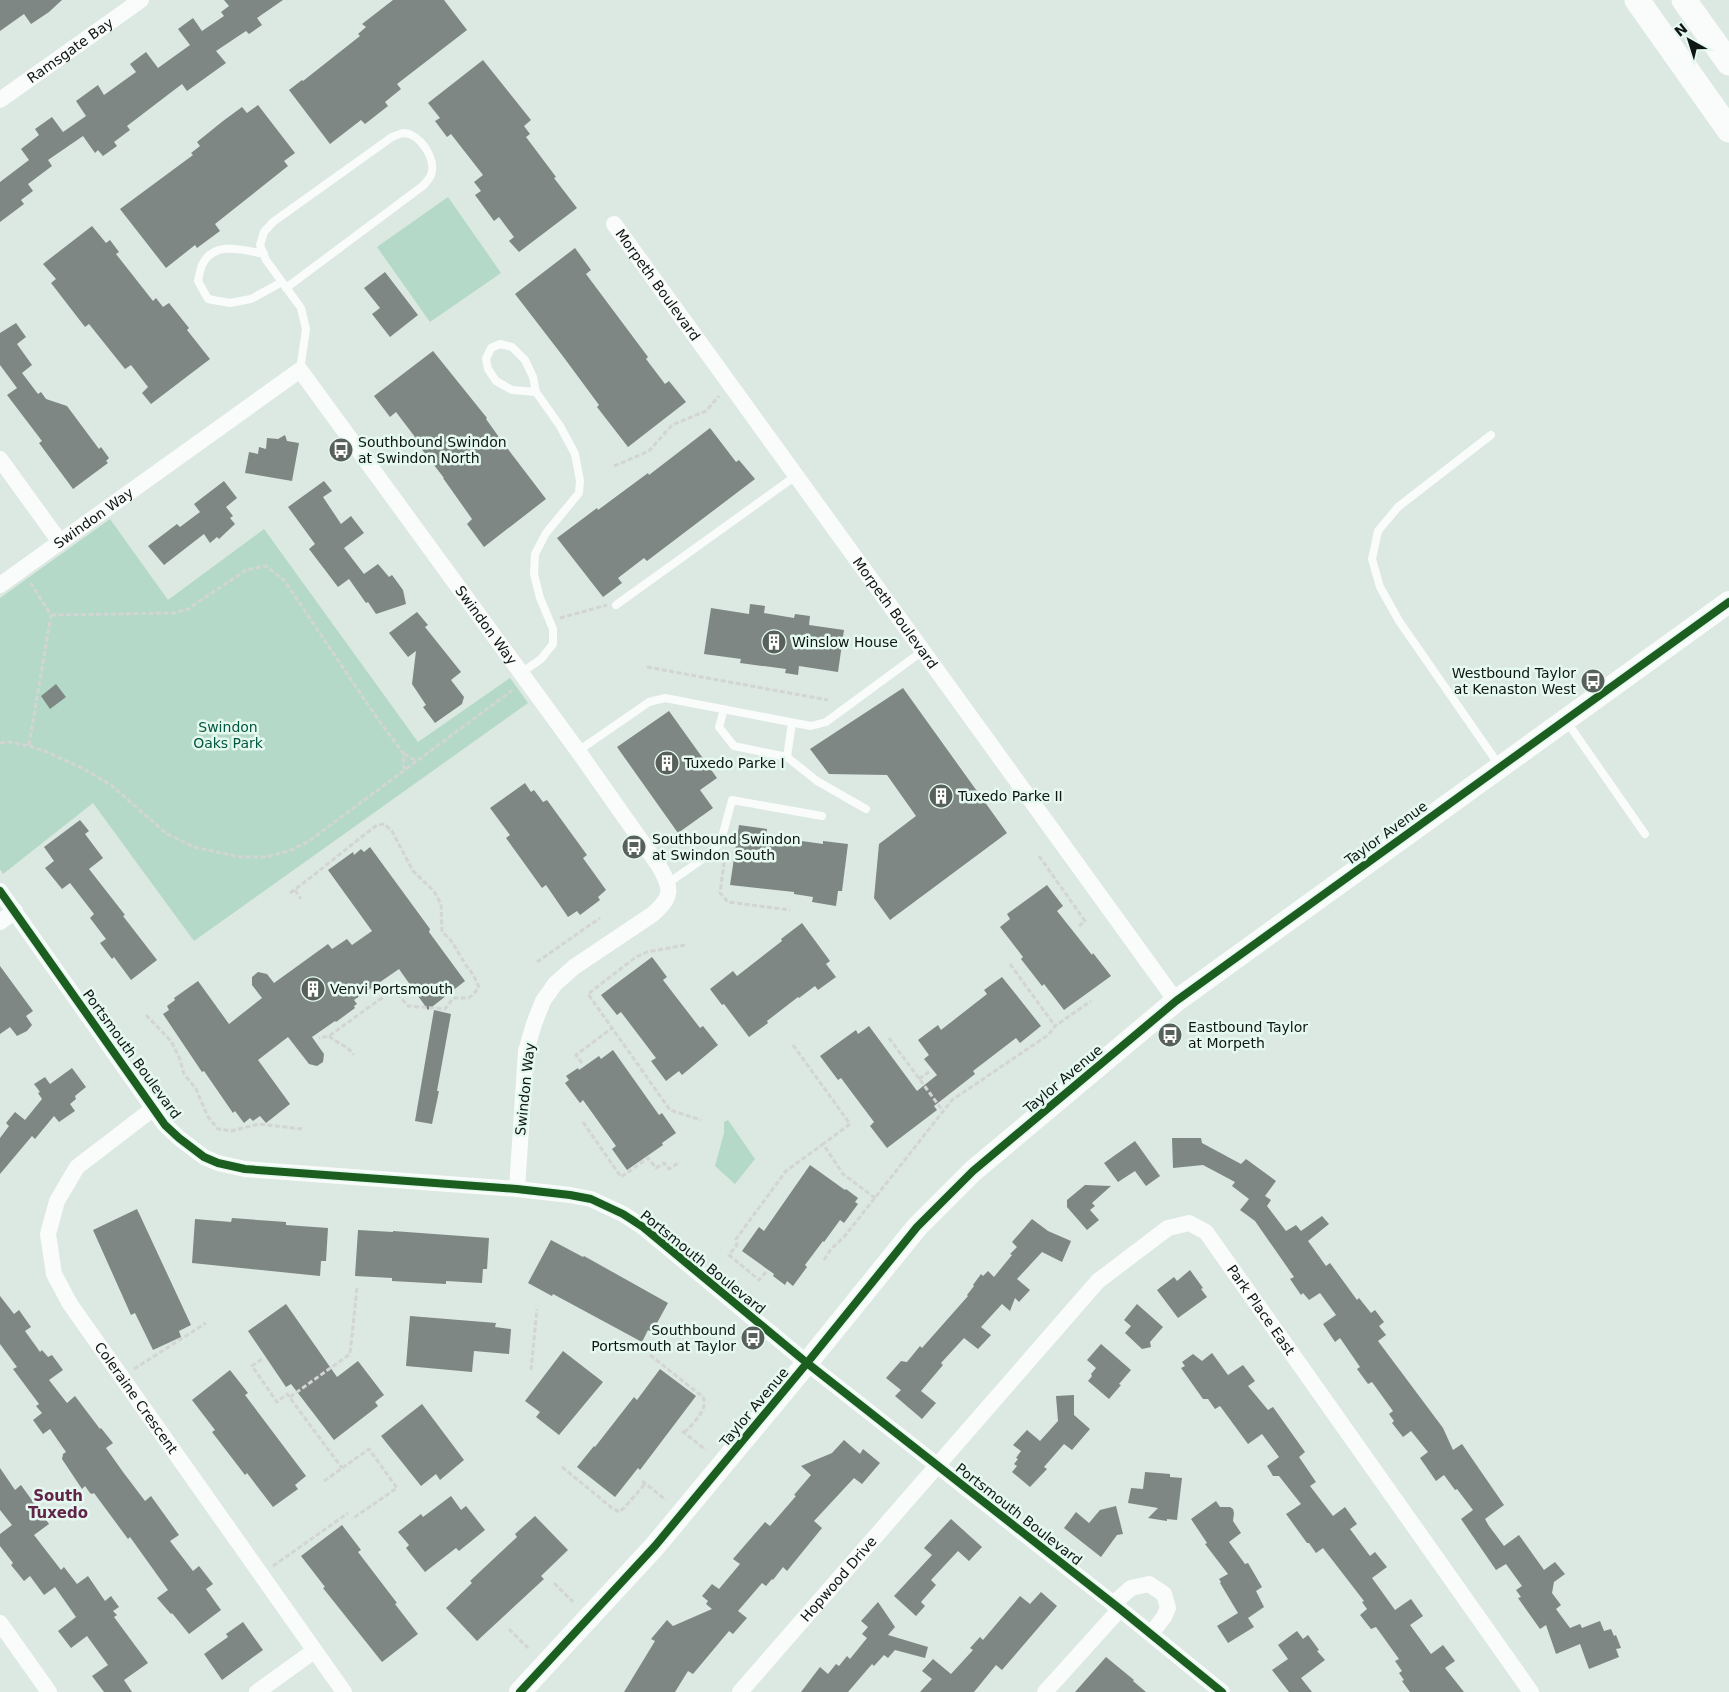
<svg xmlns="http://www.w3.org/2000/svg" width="1729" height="1692" viewBox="0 0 1729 1692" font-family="'DejaVu Sans',sans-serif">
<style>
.green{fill:#b4d9c8}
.building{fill:#7e8783}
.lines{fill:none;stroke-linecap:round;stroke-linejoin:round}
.path{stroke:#d2d5d4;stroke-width:3;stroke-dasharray:5 2.5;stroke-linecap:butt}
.lane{stroke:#fafcfb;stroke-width:8}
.street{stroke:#fafcfb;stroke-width:16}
.secondary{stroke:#fafcfb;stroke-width:22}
.primary{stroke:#fafcfb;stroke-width:25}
.cycleway-casing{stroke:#e6f9f0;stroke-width:11}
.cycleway{stroke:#1b5e20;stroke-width:8}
.labels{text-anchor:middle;stroke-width:5;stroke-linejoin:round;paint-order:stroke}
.street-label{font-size:14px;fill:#0f1613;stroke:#e6f9f0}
.poi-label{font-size:14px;fill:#0f1613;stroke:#e6f9f0;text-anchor:start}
.park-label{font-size:14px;fill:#00583e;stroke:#e6f9f0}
.neighbourhood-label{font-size:15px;font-weight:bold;fill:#62254a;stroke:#e6f9f0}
</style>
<rect width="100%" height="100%" fill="#dce8e2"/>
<path class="green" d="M448,197L501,273L430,322L377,247Z
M110,519L168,600L264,529L418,742L510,678L528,703L194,941L93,803L3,874L0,869V598Z
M728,1120L755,1159L735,1184L715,1166L724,1133V1122Z"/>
<path class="building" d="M0,0H62L49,12L31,24L24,14L0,31Z
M224,0H283L257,18L262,25L249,34L246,31L216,51L226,63L187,91L182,84L127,126L130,130L114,142L117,146L103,156L98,150L95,153L83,136L48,160L52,166L28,184L33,191L21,200L24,204L0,222V182L29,160L21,149L39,135L35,129L52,117L63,132L86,116L76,101L98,85L104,95L136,72L130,64L146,52L158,68L190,45L178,29L193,18L202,31L224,16L221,12L229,6Z
M393,0H444L467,30L397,84L401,89L385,102L388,106L365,124L361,120L330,144L289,90L302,80L303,81L360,36L358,34L366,27L362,24Z
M483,60L531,120L524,126L530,134L526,137L556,177L554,178L577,208L519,252L509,241L514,237L499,217L494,221L475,195L481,191L474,182L483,175L451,134L447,137L435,121L440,118L428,103Z
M258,105L295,153L284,161L288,166L215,224L220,231L197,248L195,245L166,268L120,209L193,155L191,153L200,146L197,142L223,121L242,107L247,113Z
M92,226L106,243L110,240L119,252L116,254L153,301L156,298L163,307L169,303L189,328L187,330L210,359L151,404L142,393L148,387L131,365L125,369L89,324L85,327L51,283L56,279L43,264Z
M575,248L591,270L586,274L648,357L646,359L665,384L669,381L686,402L628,447L597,407L599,405L562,355L515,294Z
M385,272L418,315L390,337L372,314L380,308L364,288Z
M16,323L26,337L17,344L32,365L22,373L38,394L41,392L46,399L67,406L99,449L101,447L109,458L106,461L108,463L73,489L39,443L42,441L7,395L17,388L0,365V333Z
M433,351L487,418L486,419L501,440L546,499L484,547L467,524L472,519L443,478H444L413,438L415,437L396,412L390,417L374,396Z
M710,428L736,462L739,460L755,479L647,561L644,558L618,578L622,583L603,597L557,538L597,508L598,510L648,473L649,475Z
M285,435L287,441L299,443L292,481L245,473L249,452L258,454L259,447L266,449L267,438L278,439Z
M224,481L237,498L226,507L233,516L230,518L235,524L219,539L217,537L210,543L204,534L164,565L148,546L177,524L180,527L200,512L194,504Z
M324,481L332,491L323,497L341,524L351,516L364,533L344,548L364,574L378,564L389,577L392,575L403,590L406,604L376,614L368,602L366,603L349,579L338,587L309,549L315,544L288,507Z
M750,604L765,606L764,613L794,618L795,614L810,616L809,625L844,630L838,672L799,666L798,675L785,673L786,669L740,663L741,659L704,654L711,608L749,614Z
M417,612L428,625L425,627L461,672L451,680L464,697L462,704L435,723L423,707L426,705L412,684L416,651L408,657L389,633Z
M56,684L66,697L50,709L41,696Z
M903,688L1007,833L890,920L874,898L879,844L916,816L887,775L829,774L810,749Z
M669,711L717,778L700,790L713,808L678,833L617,747Z
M525,783L531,792L534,790L543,802L547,800L587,855L583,858L606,890L598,897L600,900L580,915L577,911L568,917L546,885L542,888L506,838L510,835L490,808Z
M80,820L89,831L85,834L103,858L89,869L125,915L123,916L157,960L131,980L114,957L112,959L100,943L106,939L90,918L94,914L70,883L62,889L45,868L54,861L44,847Z
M739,825L767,829L766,836L823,844V841L848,844L842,891H838L836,906L812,902L813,897L794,894V892L730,885Z
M370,847L430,929L429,932L465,981L428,1010L399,969L354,1000L357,1004L354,1006L355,1008L336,1022L335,1021L312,1037L324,1054L323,1062L317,1066L309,1064L288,1037L258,1060L290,1104L266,1123L260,1116L253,1121L250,1118L244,1123L235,1111L233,1113L204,1071L202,1072L163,1014L169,1010L167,1006L175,1000L174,998L198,981L229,1024L262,998L252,985V977L258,972L267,974L274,983L328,944L332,949L347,939L352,945L372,931L328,870L353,852L354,855L361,849L364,852Z
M1047,885L1063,906L1057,911L1092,955L1093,953L1111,976L1064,1010L1044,984L1042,986L1021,959L1023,957L1000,927L1010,919L1007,914Z
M802,923L830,961L826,964L836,977L818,990L815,986L799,998L798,997L767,1021L768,1023L749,1037L724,1004L722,1005L710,989L733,971L737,976L782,941L781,939Z
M652,957L667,977L663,980L700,1028L703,1026L718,1045L682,1075L679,1071L666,1081L651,1061L656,1058L621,1012L617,1015L601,995Z
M0,966L33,1011L26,1016L32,1025L27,1031L17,1036L10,1027L0,1034Z
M1002,977L1041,1026L1020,1043L1016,1038L973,1071L975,1074L934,1106L937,1110L887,1148L870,1126L874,1122L841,1078L838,1080L820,1056L856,1030L858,1034L869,1026L917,1091L937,1075L924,1059L929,1055L918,1040L938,1025L941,1030L987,994L984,990Z
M434,1010L451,1014L437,1091H439L432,1124L415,1121Z
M613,1050L659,1115L662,1113L676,1133L662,1143L663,1145L627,1170L612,1149L616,1146L583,1100L580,1103L565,1083L569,1080L566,1076L578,1068L579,1070L599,1056L601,1059Z
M72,1068L86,1087L75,1096L76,1099L70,1104L75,1111L59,1122L54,1116L35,1139L32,1136L0,1174V1138L9,1126L6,1123L15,1112L25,1120L42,1099L38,1093L40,1092L34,1084L45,1077L50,1084Z
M1172,1138H1201L1202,1143L1241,1164L1246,1159L1276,1181L1265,1196L1271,1200L1267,1206L1286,1231L1296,1225L1301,1231L1322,1216L1329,1224L1308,1241L1326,1266L1330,1263L1357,1300L1359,1298L1371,1313L1375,1310L1384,1322L1379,1326L1386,1335L1378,1341L1443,1428L1453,1450L1462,1444L1504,1505L1485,1519L1489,1526L1504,1546L1519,1535L1544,1570L1555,1562L1565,1574L1554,1582L1552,1593L1561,1605L1556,1609L1570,1628L1580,1624L1582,1628L1600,1621L1604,1631L1611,1629L1614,1636L1616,1635L1621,1648L1616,1649L1619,1657L1589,1669L1580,1644L1556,1654L1546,1625L1540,1629L1518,1598L1521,1597L1516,1590L1522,1586L1506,1564L1496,1570L1461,1519L1473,1510L1457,1489L1455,1490L1444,1475L1436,1481L1420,1458L1428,1452L1411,1431L1403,1437L1392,1423L1394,1421L1389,1414L1393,1411L1372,1382L1368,1384L1357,1369L1360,1367L1340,1338L1335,1342L1323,1324L1336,1315L1320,1293L1309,1300L1303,1293L1301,1295L1290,1279L1294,1277L1255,1221L1240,1210L1249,1199L1232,1186L1235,1182L1203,1165L1173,1168Z
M1135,1141L1160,1176L1146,1186L1135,1171L1118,1182L1104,1163Z
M810,1165L845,1190L846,1189L858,1198L855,1202L858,1204L844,1223L840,1220L824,1242L823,1241L805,1265L807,1267L793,1286L787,1281L785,1285L773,1276L774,1274L742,1251L759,1227L764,1231Z
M1085,1185L1111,1186L1092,1203L1095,1206L1090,1210L1099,1220L1087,1230L1067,1207V1200Z
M137,1209L191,1325L179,1331L181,1337L153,1350L135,1313L131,1315L93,1230Z
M232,1218L286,1222V1225L328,1228L326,1261H321L320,1276L192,1263L195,1219L231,1222Z
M1032,1219L1048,1231L1071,1241L1062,1262L1042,1252L1017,1279L1030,1290L1019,1302L1015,1298L1010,1311L1002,1304L981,1327L991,1335L978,1349L964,1338L941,1363L943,1365L921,1391L936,1403L922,1419L895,1396L901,1390L886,1378L901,1361L907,1362L920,1346L922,1348L968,1296L967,1295L974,1286L973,1285L981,1274L983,1276L988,1271L994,1277L1012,1255L1010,1254L1017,1247L1012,1242Z
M358,1230L393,1232V1231L489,1238L487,1269H483L482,1283L446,1281V1284L392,1281V1278L355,1276Z
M551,1240L583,1257L584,1256L668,1303L652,1332L648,1330L642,1342L553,1294L552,1296L528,1283Z
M1190,1270L1203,1288L1201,1289L1207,1297L1178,1318L1157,1290L1174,1277L1177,1281Z
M0,1296L14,1314L19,1310L31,1327L25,1331L40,1352L42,1350L48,1357L52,1355L63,1370L49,1380L67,1403L75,1396L100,1429L101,1428L113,1443L106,1448L123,1472L145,1501L151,1496L179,1535L170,1541L193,1571L199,1566L213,1584L206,1589L221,1610L189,1634L172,1613L171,1614L157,1598L168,1590L130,1537L128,1539L94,1493L92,1494L90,1493L85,1486L82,1489L62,1459L63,1454L66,1452L50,1429L43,1434L33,1420L42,1413L36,1406L39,1404L13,1369L17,1367L0,1344Z
M286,1304L337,1377L358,1361L384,1395L375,1402L378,1406L334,1440L291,1384L286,1387L248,1331Z
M1137,1304L1163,1327L1150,1342L1151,1347L1142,1349L1125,1333L1131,1326L1124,1320Z
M410,1316L496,1323L495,1327L511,1329L509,1354L474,1351L472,1372L406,1366Z
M1101,1344L1131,1370L1119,1384L1121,1385L1109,1399L1088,1381L1092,1376L1091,1374L1096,1368L1087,1360Z
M563,1351L603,1382L559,1435L536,1417L540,1412L525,1401Z
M1212,1353L1228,1375L1243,1365L1255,1381L1248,1386L1268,1410L1273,1407L1305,1452L1299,1457L1316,1482L1310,1486L1333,1516L1345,1507L1357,1524L1350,1529L1370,1556L1375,1552L1387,1567L1372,1578L1395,1610L1411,1599L1423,1616L1410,1625L1431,1654L1443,1645L1455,1661L1445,1668L1464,1692H1410L1402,1681L1404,1680L1399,1673L1402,1671L1395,1661L1399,1659L1376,1627L1371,1629L1360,1615L1367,1609L1362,1602L1364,1601L1323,1548L1316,1553L1309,1543H1307L1286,1514L1301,1504L1279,1476H1273L1267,1466L1279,1457L1262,1434L1248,1444L1220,1406L1215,1409L1208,1399H1203L1181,1368L1185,1366L1182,1362L1193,1354L1202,1361Z
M660,1369L696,1396L640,1470L638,1468L615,1497L577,1467L594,1446L595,1447L634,1397L637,1400Z
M230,1370L248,1393L245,1395L306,1476L295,1485L298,1489L273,1507L247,1473L245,1475L212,1432L215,1430L192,1400Z
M1074,1395V1415L1090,1429L1072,1450L1064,1444L1044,1467L1047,1469L1030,1487L1012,1472L1017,1466L1014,1464L1018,1459L1016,1458L1021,1451L1013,1445L1027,1430L1040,1441L1058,1421L1056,1396Z
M422,1404L464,1460L440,1480L436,1474L421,1486L381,1436Z
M844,1440L860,1454L863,1449L880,1463L862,1484L854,1478L814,1521L822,1528L787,1571L783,1567L773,1580L772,1579L766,1586L762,1583L738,1611L747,1618L733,1634L729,1631L693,1674L688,1671L675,1692H624L655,1641L651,1639L667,1620L673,1626L712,1609L706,1604L708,1601L702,1596L712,1584L719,1589L740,1564L733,1559L765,1522L770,1526L796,1496L794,1495L811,1475L801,1466L832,1453Z
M0,1468L15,1490L21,1485L49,1524L34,1535L61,1570L64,1567L77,1584L88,1576L105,1601L111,1596L119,1607L113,1611L117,1615L114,1617L148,1663L124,1680L132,1692H104L92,1676L108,1665L87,1636L71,1648L58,1631L76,1617L55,1587L44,1595L30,1576L24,1581L11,1565L13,1563L0,1546V1534L12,1525L0,1510Z
M1145,1472L1170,1474V1477L1182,1478L1177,1520L1167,1519V1521L1148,1518L1158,1508L1128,1503L1131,1488L1143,1489Z
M451,1496L461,1510L466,1506L485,1530L459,1551L456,1548L425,1572L406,1548L409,1545L398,1532L421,1514L423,1517Z
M1216,1501L1220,1507H1230L1233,1509L1234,1513L1233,1521L1241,1533L1229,1542L1245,1564L1248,1563L1262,1587L1256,1591L1264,1607L1248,1618L1254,1627L1228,1643L1217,1626L1238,1613L1220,1583L1221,1582L1219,1579L1228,1574L1205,1544L1207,1543L1191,1519Z
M1116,1506L1123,1534L1117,1535L1101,1557L1064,1528L1076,1512L1089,1523L1100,1510Z
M535,1516L568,1550L541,1576L544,1579L477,1641L446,1608L472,1583L470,1581L517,1537L515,1534Z
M951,1519L982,1547L969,1561L958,1551L931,1580L936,1585L921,1602L925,1606L916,1616L894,1596L932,1555L924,1548Z
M342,1525L361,1550L358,1552L397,1603L395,1604L418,1634L382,1662L323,1588L325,1587L301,1556Z
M1041,1592L1057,1606L1002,1670L996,1665L974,1692H920L932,1679L922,1671L933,1659L951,1674L973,1650L970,1648L980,1637L983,1640L1020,1596L1030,1604Z
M878,1602L895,1627L888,1635L928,1647L925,1658L895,1650L888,1658L884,1655L874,1666L872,1664L848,1692H801L820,1667L828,1674L836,1664L839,1666L847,1656L850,1659L867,1638L862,1634L868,1627L861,1621Z
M243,1622L263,1650L222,1680L204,1654L228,1637L226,1634Z
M1297,1631L1303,1639L1308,1635L1319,1650L1317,1651L1325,1660L1301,1678L1312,1692H1289L1272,1670L1288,1659L1278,1645Z
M1106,1657L1134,1680L1133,1681L1146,1692H1075Z"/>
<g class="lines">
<path class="path" d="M614,466L649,451L672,425L706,411L719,396
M51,615L174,613L188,609L246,570L266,566L284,580L377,718L403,753L404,769
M560,618L607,605
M647,667L828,700
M0,743L10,742L29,746L47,752L84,769L111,785L167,834L194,847L240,857H267L291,850L309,841L514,689
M29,745L51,615L30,582
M404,754L416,761
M724,855L725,856L720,893L728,902L790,910
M1039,856L1085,921L1079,926
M295,890L301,899
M290,893C320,871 348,847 377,825L384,824L392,831L413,871L434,891L441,904L442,932C453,941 454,946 461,957C468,970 474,973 479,988L469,998H453L445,1009L408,1006L396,992H390L329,1036L319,1038
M685,945L647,952L636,957L588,994L670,1110L701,1120
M537,962L600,918
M1010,964L1055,1026
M146,1015L171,1041L179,1057L184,1074L196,1089L208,1117L218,1129L231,1131L259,1124L302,1129
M329,1036C338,1044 347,1045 354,1055
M889,1038L943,1111
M793,1045L850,1124L823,1144
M582,1063L576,1055L612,1028
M919,1079L930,1071
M583,1122L621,1177L648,1158L656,1168L664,1163L669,1169L680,1162
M824,1260L831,1249L844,1237L952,1100L1048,1035L1055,1026L1091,1001
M766,1272L759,1280L729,1255L737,1245L736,1239L786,1171L823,1144L843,1174L875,1198
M650,1355L703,1397C709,1410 692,1424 684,1433
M262,1359L252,1366L277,1402L287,1394L342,1468
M134,1369L206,1323
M531,1370L537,1309
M290,1397L350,1354L357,1288
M682,1431L706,1450
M562,1467L612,1508L619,1512L624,1508L645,1484
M324,1481L369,1449L397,1488L352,1519
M642,1481L666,1500
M273,1566L348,1513
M554,1583L573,1602
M509,1629L528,1648"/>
<path class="lane" d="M264,254C243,250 214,240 202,265C200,270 199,276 198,281L208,299L230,303L251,299L282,282
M286,288L424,185C426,182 430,178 431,175C437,159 420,134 404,133C400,133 396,136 392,137L273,222L264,232L260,245L266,260L301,308L306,329L300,370
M1491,435L1398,507L1378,531L1372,559L1380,587L1399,621L1499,765
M616,605L797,475
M521,673L541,659L553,644V629L540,598L534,574L535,554L546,533L579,493L580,481L575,454L560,426L536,392L533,377L525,360L512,347L500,344L491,348L486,359L488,369L496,381L512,390L536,392
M724,709L719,727L734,746L787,757L817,781L866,809
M1567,722L1645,834
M578,751L649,702L665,698L811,726L826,722L924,650
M787,757L792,723
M668,883L710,854L721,841L732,800L822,816"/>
<g class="street">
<path id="s1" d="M0,100L141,0"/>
<path id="s2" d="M614,224L1176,1001"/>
<path d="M0,459L60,542"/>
<path id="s3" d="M0,585L300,370L578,751L659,866C672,889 673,896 653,914L574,967L555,984L543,1001L534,1024L526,1051L517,1189"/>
<path d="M0,891L165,1125L179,1138L204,1157L218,1163L245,1169L517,1189L570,1195L591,1199L623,1214L643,1227L807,1363L1120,1609L1222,1692"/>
<path d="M0,922L15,911"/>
<path id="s4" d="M154,1108L77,1167L57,1201L48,1234L54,1274L70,1304L344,1692"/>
<path d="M1113,1604L1131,1588L1149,1584L1164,1594L1168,1608L1164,1617L1151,1634"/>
<path d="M0,1623L49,1692"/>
<path d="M257,1692L314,1651"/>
<path id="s5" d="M740,1692L1098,1281L1168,1228L1189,1223L1206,1232L1531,1692"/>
<path d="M1045,1692L1120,1609"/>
</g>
<path class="secondary" d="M520,1692L655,1546L807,1363L917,1227L973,1171L1176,1001L1729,602"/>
<path class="primary" d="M1637,0L1729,130
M1684,0L1729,63"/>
<defs>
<path id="cycleway" d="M0,891L165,1125L179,1138L204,1157L218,1163L245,1169L517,1189L570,1195L591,1199L623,1214L643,1227L807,1363L1120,1609L1222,1692
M520,1692L655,1546L807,1363L917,1227L973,1171L1176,1001L1729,602"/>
</defs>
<use href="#cycleway" class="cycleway-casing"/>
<use href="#cycleway" class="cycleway"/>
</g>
<defs>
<symbol id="bus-disc" viewBox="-11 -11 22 22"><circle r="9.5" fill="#57605b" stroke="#e6f9f0"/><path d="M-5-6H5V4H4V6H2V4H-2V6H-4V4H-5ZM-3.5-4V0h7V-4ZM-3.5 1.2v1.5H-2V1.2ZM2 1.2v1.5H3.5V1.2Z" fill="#fff"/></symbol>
<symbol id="building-disc" viewBox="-11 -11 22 22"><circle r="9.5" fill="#57605b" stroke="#e6f9f0"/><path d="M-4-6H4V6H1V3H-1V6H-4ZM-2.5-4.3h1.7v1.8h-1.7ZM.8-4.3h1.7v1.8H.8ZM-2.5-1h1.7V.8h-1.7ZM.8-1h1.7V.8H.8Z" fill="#fff"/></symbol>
</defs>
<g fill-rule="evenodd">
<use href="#bus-disc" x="327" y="436" width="28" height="28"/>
<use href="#building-disc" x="760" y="628" width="28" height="28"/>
<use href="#bus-disc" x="1579" y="667" width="28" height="28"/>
<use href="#building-disc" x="653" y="749" width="28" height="28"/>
<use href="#building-disc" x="927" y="782" width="28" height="28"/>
<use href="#bus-disc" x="620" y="833" width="28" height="28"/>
<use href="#building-disc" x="299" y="975" width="28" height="28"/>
<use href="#bus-disc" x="1156" y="1021" width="28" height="28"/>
<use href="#bus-disc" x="739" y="1324" width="28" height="28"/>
</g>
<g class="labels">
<g class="street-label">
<text dy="5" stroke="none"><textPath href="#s1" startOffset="86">Ramsgate Bay</textPath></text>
<text dy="5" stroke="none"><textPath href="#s2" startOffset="75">Morpeth Boulevard</textPath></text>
<text dy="5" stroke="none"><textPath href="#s3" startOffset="115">Swindon Way</textPath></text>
<text dy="5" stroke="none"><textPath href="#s2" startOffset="480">Morpeth Boulevard</textPath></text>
<text dy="5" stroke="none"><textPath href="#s3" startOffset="685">Swindon Way</textPath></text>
<text transform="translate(1386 833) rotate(-36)" y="5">Taylor Avenue</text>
<text transform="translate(132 1054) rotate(54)" y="5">Portsmouth Boulevard</text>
<text transform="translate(1063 1079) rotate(-40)" y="5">Taylor Avenue</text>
<text transform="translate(525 1089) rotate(-84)" y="5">Swindon Way</text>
<text transform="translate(703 1262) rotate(39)" y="5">Portsmouth Boulevard</text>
<text dy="5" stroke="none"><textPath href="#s5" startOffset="769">Park Place East</textPath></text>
<text dy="5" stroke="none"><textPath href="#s4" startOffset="360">Coleraine Crescent</textPath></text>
<text transform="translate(754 1407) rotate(-50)" y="5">Taylor Avenue</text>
<text transform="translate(1019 1514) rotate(38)" y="5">Portsmouth Boulevard</text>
<text dy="5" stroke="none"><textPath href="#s5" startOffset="150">Hopwood Drive</textPath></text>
</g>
<g class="poi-label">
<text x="358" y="447">Southbound Swindon<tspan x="358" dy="16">at Swindon North</tspan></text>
<text x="792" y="647">Winslow House</text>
<text x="1576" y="678" text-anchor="end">Westbound Taylor<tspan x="1576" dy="16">at Kenaston West</tspan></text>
<text x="684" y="768">Tuxedo Parke I</text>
<text x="958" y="801">Tuxedo Parke II</text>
<text x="652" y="844">Southbound Swindon<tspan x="652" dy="16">at Swindon South</tspan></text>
<text x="330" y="994">Venvi Portsmouth</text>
<text x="1188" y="1032">Eastbound Taylor<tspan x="1188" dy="16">at Morpeth</tspan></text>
<text x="736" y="1335" text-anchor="end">Southbound<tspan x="736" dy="16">Portsmouth at Taylor</tspan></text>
</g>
<g class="park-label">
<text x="228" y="732">Swindon<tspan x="228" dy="16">Oaks Park</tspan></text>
</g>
<g class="neighbourhood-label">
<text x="58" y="1501">South<tspan x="58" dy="17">Tuxedo</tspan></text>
</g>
</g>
<g transform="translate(1689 40) rotate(321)" stroke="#e6f9f0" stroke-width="4" paint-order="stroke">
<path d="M0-4L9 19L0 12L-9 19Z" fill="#0f1613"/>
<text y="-8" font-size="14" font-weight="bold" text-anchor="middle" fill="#0f1613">N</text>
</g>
</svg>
